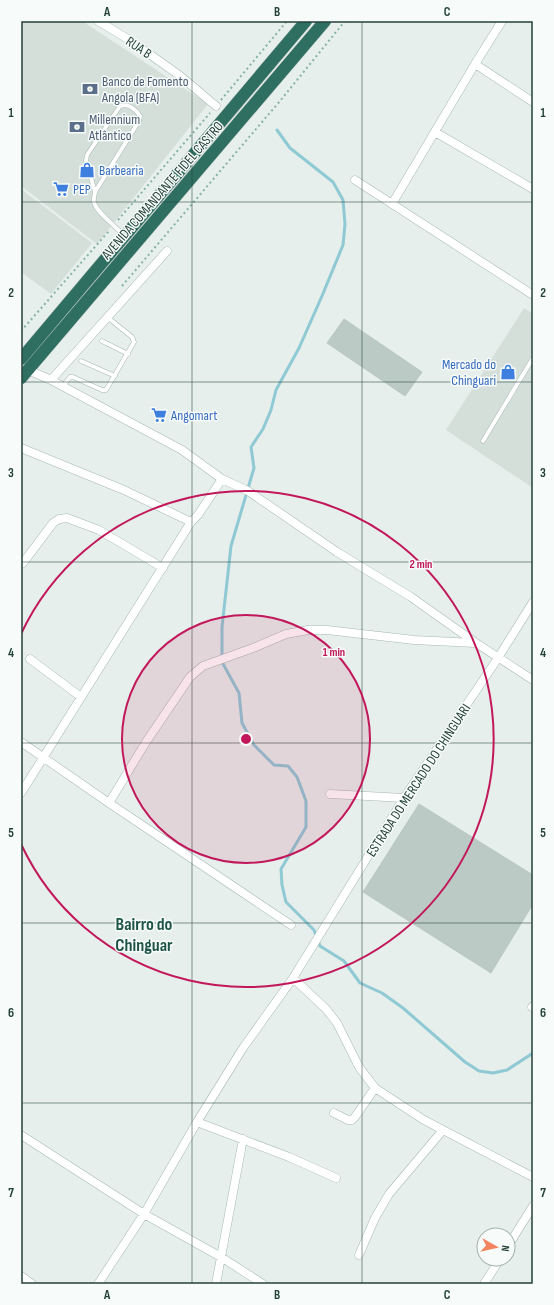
<svg xmlns="http://www.w3.org/2000/svg" width="554" height="1305" viewBox="0 0 554 1305" font-family="'Sofia Sans Condensed',sans-serif">
<style>
.built{fill:#d4dfda}
.lines{fill:none;stroke-linecap:round;stroke-linejoin:round}
.stream{stroke:#8ec9d4;stroke-width:3}
.building{fill:#bbcac4;stroke:#b8c9c2}
.lane-casing{stroke:#a8b8b2;stroke-width:5}
.street-casing{stroke:#a8b8b2;stroke-width:9}
.highway-casing{stroke:#c2cac8;stroke-width:13}
.path{stroke:#86b3a5;stroke-width:2;stroke-dasharray:2 3;stroke-linecap:butt}
.lane{stroke:#fff;stroke-width:4}
.street{stroke:#fff;stroke-width:8}
.highway{stroke:#2f6f62;stroke-width:12}
.grid{fill:none;stroke:#24423a;stroke-width:1;stroke-opacity:0.55}
.ring{fill:none;stroke:#c2185b;stroke-width:2}
.labels{text-anchor:middle;stroke-width:3;stroke-linejoin:round;paint-order:stroke}
.street-label{font-size:14px;fill:#24423a;stroke:#f7fbf9}
.service-label{font-size:14px;fill:#4e5e75;stroke:#f7fbf9;text-anchor:start}
.shop-label{font-size:14px;fill:#366cbe;stroke:#f7fbf9;text-anchor:start}
.district-label{font-size:18px;font-weight:bold;fill:#1f5548;stroke:#f7fbf9}
.centre{fill:#c2185b;stroke:#f7fbf9;stroke-width:2}
.ring-label{font-size:12px;text-anchor:middle;font-weight:bold;fill:#c2185b;stroke:#f7fbf9;stroke-width:3;stroke-linejoin:round;paint-order:stroke}
.neatline{fill:none;stroke:#24423a;stroke-width:1.5}
.grid-label{font-size:13px;text-anchor:middle;font-weight:bold;fill:#24423a}
</style>
<rect width="100%" height="100%" fill="#e6efeb"/>
<path class="built" d="M21,21H82L208,104L97,244L21,186Z
M21,189L92,243L51,294L21,272Z
M524,308L533,314V488L446,430Z"/>
<g class="lines">
<path class="stream" d="M277,130L290,148L333,182L343,200L345,224L343,245L322,296L299,348L276,390L271,410L263,429L251,447L254,468L231,546L222,627V662L239,693L242,723L254,745L274,765L288,766L297,777L306,801V827L281,869L282,885L286,902L314,930L320,946L344,961L360,983L382,993L403,1008L465,1062L479,1071L493,1073L507,1070L533,1053"/>
</g>
<path class="building" d="M344,319L422,372L405,396L327,343Z
M419,804L533,875V904L491,973L363,892Z"/>
<g class="lines">
<defs>
<path id="lane" d="M95,192L86,161L87,155L120,106C129,103 136,110 140,116L139,121L95,192C95,195 93,199 94,202C96,212 117,228 124,235
M102,341L128,354
M81,361L115,376
M63,386L70,377H73L102,390H106L134,342L132,337L107,317
M483,441L533,358"/>
<path id="street" d="M98,21L128,39L179,75L216,106
M475,64L533,102
M435,132L533,189
M355,180L533,295
M392,204L475,64L502,21
M28,370L51,380L182,450L222,479L248,491L337,552L411,597L476,643L533,680
M51,380L167,251
M21,448L124,490L191,522
M23,563L53,523L59,519L67,518L99,530L163,568
M30,659L81,697
M21,742L109,803L291,925
M21,793L191,522L198,515L222,479
M330,794L404,798
M109,803L146,742L190,677L203,666L253,648L286,634L308,630H327L414,640L475,643
M293,978L326,1009L337,1023L359,1067L375,1088L424,1120L533,1177
M532,1007L533,1006
M334,1113L348,1120H352L355,1117L375,1088
M197,1122L289,1157L336,1178
M21,1135L144,1214L221,1257L263,1284
M508,1246L533,1206
M359,1255L375,1218L389,1194L443,1130
M21,1276L32,1284
M98,1284L144,1214L197,1122L243,1048L293,978L404,798L498,658L533,602
M216,1284L243,1139
M484,1284L500,1259"/>
<path id="highway" d="M21,359L306,21
M21,378L325,21"/>
</defs>
<use href="#lane" class="lane-casing"/>
<use href="#street" class="street-casing"/>
<use href="#highway" class="highway-casing"/>
<path class="path" d="M221,100L287,21
M118,220L210,113
M122,286L280,101L345,21
M21,331L109,231"/>
<use href="#lane" class="lane"/>
<use href="#street" class="street"/>
<use href="#highway" class="highway"/>
</g>
<path class="grid" d="M192,21V1284M362,21V1284M21,202H533M21,382H533M21,562H533M21,743H533M21,923H533M21,1103H533"/>
<circle cx="246" cy="739" r="124" fill="#c2185b" fill-opacity=".12"/>
<g class="ring">
<circle cx="246" cy="739" r="124"/>
<path d="M21 634A248 248 0 1 1 21 844"/>
</g>
<defs>
<symbol id="bank-bare" viewBox="-9 -9 18 18"><path d="M-6-4H6V4H-6ZM0-2.3a2.3 2.3 0 1 0 0 4.6a2.3 2.3 0 1 0 0-4.6Z" fill="#5c6f8a" stroke="#f7fbf9" stroke-width="2.5" paint-order="stroke"/></symbol>
<symbol id="shop-bare" viewBox="-9 -9 18 18"><path d="M-5-2.5h2.3a2.7 3.5 0 0 1 5.4 0H5L5.5 6h-11ZM-1.5-2.5h3a1.5 2.3 0 0 0-3 0Z" fill="#3f7fe0" stroke="#f7fbf9" stroke-width="2.5" paint-order="stroke"/></symbol>
<symbol id="supermarket-bare" viewBox="-9 -9 18 18"><path d="M-6-5.5h2.5l.6 2H6L4.5 2H-2.5L-4.4-4H-6ZM-1.5 3.2a1.3 1.3 0 1 0 .1 0ZM3 3.2a1.3 1.3 0 1 0 .1 0Z" fill="#3f7fe0" stroke="#f7fbf9" stroke-width="2.5" paint-order="stroke"/></symbol>
</defs>
<g fill-rule="evenodd">
<use href="#bank-bare" x="79" y="78" width="22" height="22"/>
<use href="#bank-bare" x="66" y="116" width="22" height="22"/>
<use href="#shop-bare" x="76" y="159" width="22" height="22"/>
<use href="#supermarket-bare" x="50" y="178" width="22" height="22"/>
<use href="#shop-bare" x="497" y="361" width="22" height="22"/>
<use href="#supermarket-bare" x="148" y="404" width="22" height="22"/>
</g>
<g class="labels">
<g class="street-label">
<text transform="translate(139 47) rotate(34)" y="5">RUA B</text>
<text transform="translate(162 190) rotate(-49)" y="5">AVENIDA COMANDANTE FIDEL CASTRO</text>
<text transform="translate(418 780) rotate(-57)" y="5">ESTRADA DO MERCADO DO CHINGUARI</text>
</g>
<g class="service-label">
<text x="102" y="86">Banco de Fomento<tspan x="102" dy="16">Angola (BFA)</tspan></text>
<text x="89" y="124">Millennium<tspan x="89" dy="16">Atlântico</tspan></text>
</g>
<g class="shop-label">
<text x="99" y="175">Barbearia</text>
<text x="73" y="194">PEP</text>
<text x="496" y="369" text-anchor="end">Mercado do<tspan x="496" dy="16">Chinguari</tspan></text>
<text x="171" y="420">Angomart</text>
</g>
<g class="district-label">
<text x="144" y="930">Bairro do<tspan x="144" dy="21">Chinguar</tspan></text>
</g>
</g>
<circle cx="246" cy="739" r="6" class="centre"/>
<g class="ring-label">
<text x="421" y="568">2 min</text>
<text x="334" y="656">1 min</text>
</g>
<rect width="554" height="1305" fill="none" stroke="#f7fbf9" stroke-width="44"/>
<g transform="translate(496 1247) rotate(98)"><circle r="19" fill="#f7fbf9" stroke="#a3b1ad"/>
<path d="M0-3L7 15L0 10L-7 15Z" fill="#f4845f"/>
<text y="-6" font-size="11" font-weight="bold" text-anchor="middle" fill="#24423a">N</text>
</g>
<rect x="22" y="22" width="510" height="1261" class="neatline"/>
<g class="grid-label">
<text x="107" y="16">A</text>
<text x="277" y="16">B</text>
<text x="447" y="16">C</text>
<text x="11" y="117">1</text>
<text x="543" y="117">1</text>
<text x="11" y="297">2</text>
<text x="543" y="297">2</text>
<text x="11" y="477">3</text>
<text x="543" y="477">3</text>
<text x="11" y="657">4</text>
<text x="543" y="657">4</text>
<text x="11" y="837">5</text>
<text x="543" y="837">5</text>
<text x="11" y="1017">6</text>
<text x="543" y="1017">6</text>
<text x="11" y="1197">7</text>
<text x="543" y="1197">7</text>
<text x="107" y="1299">A</text>
<text x="277" y="1299">B</text>
<text x="447" y="1299">C</text>
</g>
</svg>
